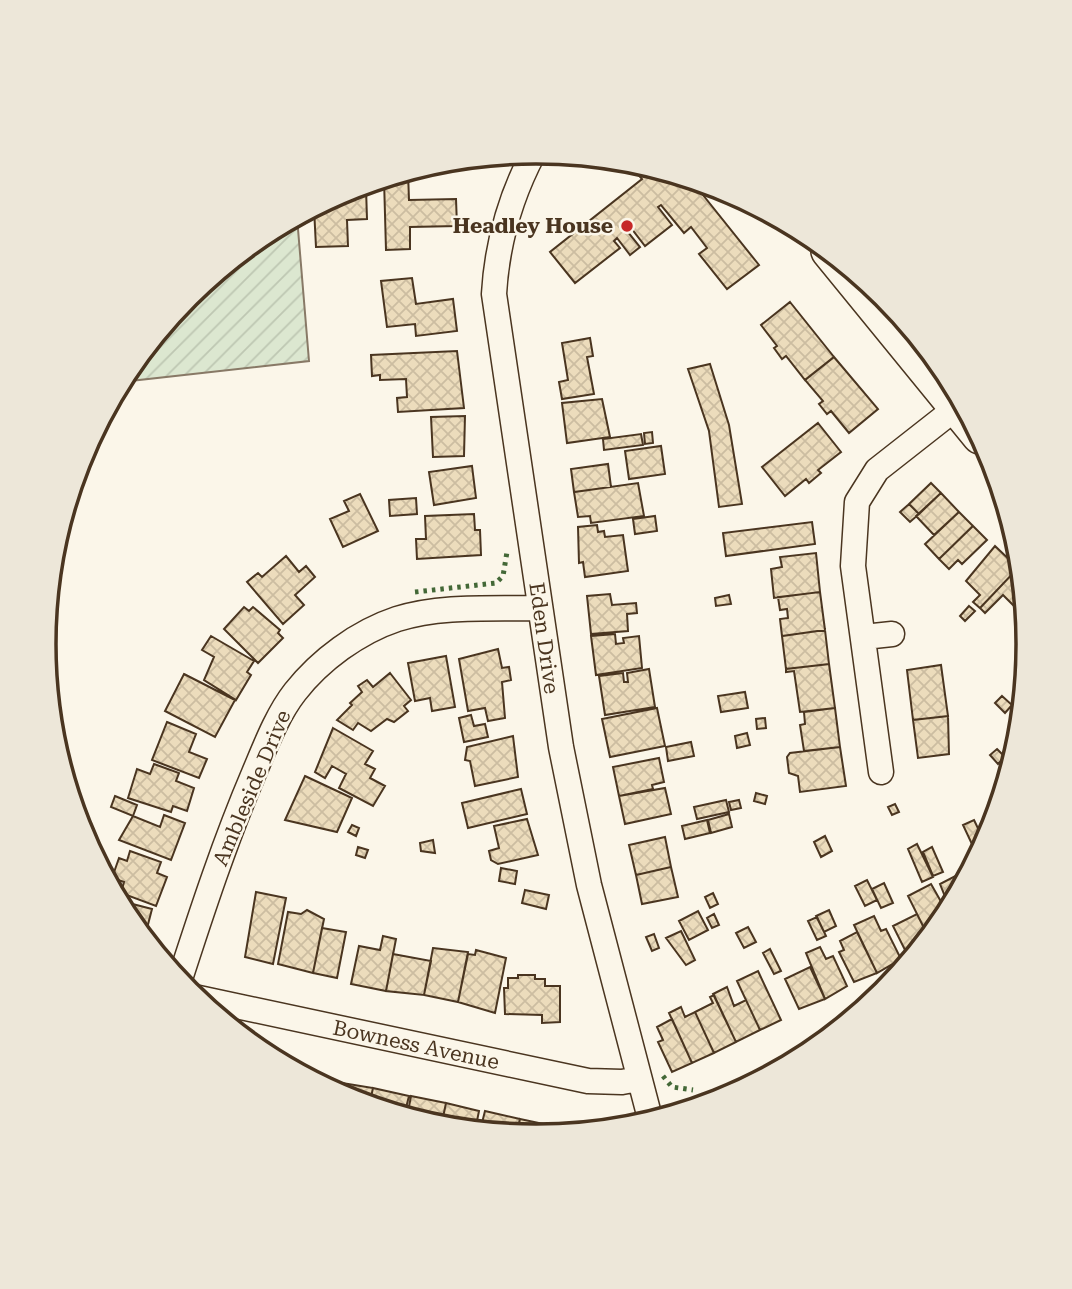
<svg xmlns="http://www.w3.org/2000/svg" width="1072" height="1289" viewBox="0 0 1072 1289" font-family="'Roboto Serif',serif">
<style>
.garden{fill:url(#garden-furrows);stroke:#887966;stroke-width:2}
.building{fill:url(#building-cross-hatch);stroke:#4a3520;stroke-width:2}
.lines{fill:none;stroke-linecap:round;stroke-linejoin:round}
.street-casing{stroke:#4a3520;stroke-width:27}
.secondary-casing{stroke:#4a3520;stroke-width:38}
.street{stroke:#fbf6e9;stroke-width:24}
.secondary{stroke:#fbf6e9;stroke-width:35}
.hedge{stroke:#436837;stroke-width:5;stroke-dasharray:3.5 5;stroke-linecap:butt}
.poi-dot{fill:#c62828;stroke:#fbf6e9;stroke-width:2.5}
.labels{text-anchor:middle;stroke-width:5;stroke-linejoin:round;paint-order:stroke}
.poi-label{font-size:21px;font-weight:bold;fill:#4a3520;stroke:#fbf6e9;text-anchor:end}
.street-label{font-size:21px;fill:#4a3520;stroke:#fbf6e9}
.rim{fill:none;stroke:#4a3520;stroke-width:3.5}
</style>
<defs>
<pattern id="garden-furrows" width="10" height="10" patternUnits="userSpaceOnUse" patternTransform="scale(1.75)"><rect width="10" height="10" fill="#dce7d0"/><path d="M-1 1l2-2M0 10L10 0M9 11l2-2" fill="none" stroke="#bec7b2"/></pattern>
<pattern id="building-cross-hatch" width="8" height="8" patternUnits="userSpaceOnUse" patternTransform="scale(1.75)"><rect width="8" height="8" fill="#ecdcbc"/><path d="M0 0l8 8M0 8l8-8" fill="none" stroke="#ccbda1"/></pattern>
</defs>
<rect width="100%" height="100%" fill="#fbf6e9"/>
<path class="garden" d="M297,217L309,361L121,382C154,319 235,250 297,217Z"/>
<path class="building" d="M627,161L691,180L759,265L727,289L699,254L707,248L691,227L684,233L661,205L658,207L672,225L645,246L631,228L627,231L640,247L630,255L617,238L614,241L620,248L575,283L550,252L642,179Z
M408,172L409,200L456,199L457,226L410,227V249L386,250L384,179Z
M366,188L367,219L347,220L348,246L316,247L314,208L348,190Z
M412,278L416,304L453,299L457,331L416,336L415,324L387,327L381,281Z
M790,302L834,357L805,380L786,356L782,359L774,348L777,346L761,325Z
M590,338L593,356L587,357L594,394L562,399L559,382L568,380L562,343Z
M457,351L464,408L398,412L397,398L407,397L406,379L380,380V375L372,376L371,355Z
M834,357L878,409L849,433L831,411L827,414L819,404L823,401L805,380Z
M710,364L729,425L742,504L719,507L709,431L688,369Z
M602,399L610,437L567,443L562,403Z
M465,416L464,456L433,457L431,417Z
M818,423L841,452L818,470L821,473L809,483L806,479L785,496L762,467Z
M652,432L653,443L645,444L644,433Z
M641,434L643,445L604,450L603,439Z
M661,446L665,474L629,479L625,451Z
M608,464L611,487L574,492L571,469Z
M472,466L476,498L434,505L429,472Z
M638,483L644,516L591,523L590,516L578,517L574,492Z
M931,483L941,493L919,514L909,504Z
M941,493L959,512L934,535L916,516Z
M360,494L378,531L343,547L330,519L349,511L344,501Z
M416,498L417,514L390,516L389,500Z
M909,504L919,514L910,522L900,512Z
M959,512L973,526L939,559L925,544Z
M474,514L475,530H480L481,555L417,559L416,539H426L425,516Z
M655,516L657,531L635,534L633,519Z
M812,522L815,544L726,556L723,533Z
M597,525L598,532L604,531L605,537L623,535L628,571L585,577L583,562L579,563L578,527Z
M973,526L987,540L962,564L958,560L949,569L939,559Z
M995,546L1018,568L980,608L973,602L980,595L966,581Z
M816,553L820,592L774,598L771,569L782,567L780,557Z
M286,556L299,572L306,566L315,577L295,595L304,605L283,624L247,582L258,573L262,577Z
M1018,568L1021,571L1024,605L1019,611L1003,595L985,613L980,608Z
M820,592L825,630L782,636L780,619L788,618L787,609L780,610L778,597Z
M610,594L612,605L636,603L637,613L627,614L628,631L591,634L587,596Z
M729,595L731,604L716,606L715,598Z
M969,606L975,611L965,621L960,616Z
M244,607L249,611L253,607L280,630L278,633L283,638L258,663L224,629Z
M1026,619L1027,637L1021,624Z
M825,630L829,664L786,669L782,636Z
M615,634L616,644L624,643L623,638L639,636L642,668L596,675L591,636Z
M211,636L254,661L247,672L251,675L236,700L204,680L214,657L202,650Z
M498,649L502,668L509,667L511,680L502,682L505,718L488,721L485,708L468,711L459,659Z
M446,656L455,707L432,711L430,698L415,701L408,663Z
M829,664L835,708L800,712L794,671L786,672V669Z
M941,665L948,716L913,720L907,670Z
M649,669L655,707L605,715L599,676L623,673L624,682H628L627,673Z
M390,673L411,700L404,706L408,711L394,722L387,719L371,731L358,723L353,730L337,720L352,705L350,703L362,692L358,686L367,680L373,687Z
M184,674L235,700L215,737L165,711Z
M745,692L748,708L721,712L718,696Z
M1002,696L1012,705L1005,713L995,703Z
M1022,707L1020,728L1011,719Z
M657,708L665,746L610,757L602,719Z
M835,708L840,747L804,751L800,725L805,724L804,712Z
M471,715L474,726L485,724L488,737L464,742L459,718Z
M948,716L949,754L918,758L913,720Z
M765,718L766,728L757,729L756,719Z
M167,722L196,734L189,752L207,759L199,778L152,760Z
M333,728L373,751L365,764L375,769L370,778L385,786L373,806L339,788L346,774L332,766L325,778L315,772Z
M747,733L750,745L737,748L735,736Z
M513,736L518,777L475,786L470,761L465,760L467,747Z
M691,742L694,756L668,761L666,747Z
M840,747L846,786L800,792L798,776L789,773L787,757L790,753Z
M997,749L1005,757L998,764L990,755Z
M659,758L664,782L652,785L653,789L619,796L613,767Z
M154,764L179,773L176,781L194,788L187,811L173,806L171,812L128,798L137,769L150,774Z
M305,776L352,798L337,832L285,820Z
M665,788L671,814L625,824L619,796Z
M521,789L527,814L468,828L462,803Z
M756,793L767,796L765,804L754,801Z
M115,796L137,805L133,816L111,807Z
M726,800L729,812L697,819L694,807Z
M739,800L741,808L731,810L729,802Z
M895,804L899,812L892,815L888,807Z
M729,814L732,827L711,833L708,820Z
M164,815L185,823L171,860L119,840L133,816L160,827Z
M527,819L538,855L498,864L491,860L489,851L499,848L494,826Z
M707,820L710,833L685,839L682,826Z
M974,820L985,843L978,857L963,825Z
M352,825L359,828L356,836L348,832Z
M992,829L991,833L986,841L982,834Z
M825,836L832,851L821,857L814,842Z
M665,837L671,867L636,875L629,845Z
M433,840L435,853L421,851L420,843Z
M917,844L933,877L922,882L908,849Z
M358,847L368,850L365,858L356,855Z
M932,847L943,872L933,876L923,852Z
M130,851L161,862L157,873L167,877L156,906L121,893L124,882L112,878L119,858L127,861Z
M671,867L678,897L642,904L636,875Z
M501,868L517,871L515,884L499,881Z
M963,872L966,878L950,909L940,884Z
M867,880L877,900L865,906L855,886Z
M884,883L893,903L881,908L872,889Z
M931,884L948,914L929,938L908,896Z
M525,890L549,895L546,909L522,903Z
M256,892L286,898L273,964L245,957Z
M713,893L718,904L710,908L705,897Z
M117,900L152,909L144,940L126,918Z
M307,910L324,919L313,973L278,964L288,912L301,914Z
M829,910L836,926L824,932L816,916Z
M698,911L708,930L689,940L679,921Z
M714,914L719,925L712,928L707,918Z
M917,914L929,938L918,952L908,956L893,926Z
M874,916L881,931L886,929L901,959L877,973L854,925Z
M817,917L826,936L817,940L808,921Z
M748,927L756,942L744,948L736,933Z
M322,928L346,932L337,978L313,973Z
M681,931L695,960L686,965L666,938Z
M857,932L877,973L854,982L839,952L844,950L840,941Z
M654,934L659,948L652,951L646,937Z
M383,936L396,939L386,991L351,984L359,946L380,950Z
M820,947L826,959L833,956L847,986L825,999L806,953Z
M433,948L468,952L458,1002L424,995Z
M770,949L781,971L774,974L763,953Z
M476,950L506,958L495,1013L458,1002L468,954L475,955Z
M393,954L431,961L424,995L386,991Z
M810,967L825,999L799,1009L785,979Z
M758,971L781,1020L760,1030L737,981Z
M518,975H535V979H545V986H560V1022L542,1023V1015L505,1014L504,988H508V978H518Z
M727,987L734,1006L746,1000L760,1030L736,1042L713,994Z
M714,995L736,1042L714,1053L695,1012L713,1003L710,997Z
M681,1007L685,1017L695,1012L714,1053L692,1063L669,1013Z
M672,1019L692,1063L672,1072L658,1042L663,1040L657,1027Z
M279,1063L297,1066L296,1071Z
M306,1074L332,1078L329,1090L302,1075Z
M336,1082L373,1088L369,1106L334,1092Z
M373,1088L409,1096L404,1116L369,1106Z
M411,1096L446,1103L441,1127L407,1117Z
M446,1103L479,1111L475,1131L441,1127Z
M485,1111L520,1119L516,1135L480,1131Z
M520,1119L553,1126L551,1135H516Z
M558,1126L590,1131L556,1135Z"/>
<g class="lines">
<defs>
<path id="street" d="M534,152C510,197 497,243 494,294L561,747L589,885L651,1122
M864,637L892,634
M881,772L853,566L857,502L877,470L956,408
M179,982C202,911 225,841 254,773C265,747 277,715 295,692C320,660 358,632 397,619C441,605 493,609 539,608
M194,997L588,1081L622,1082L638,1079"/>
<path id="secondary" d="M829,251L980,436"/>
</defs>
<use href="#street" class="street-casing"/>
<use href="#secondary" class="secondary-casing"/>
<use href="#street" class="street"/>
<use href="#secondary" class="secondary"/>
<path class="hedge" d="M415,592L496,583L503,576L507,552
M663,1076L672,1087L693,1090"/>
</g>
<circle class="poi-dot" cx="627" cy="226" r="7"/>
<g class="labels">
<g class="poi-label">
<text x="613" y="233">Headley House</text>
</g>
<g class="street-label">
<text transform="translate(544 638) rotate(82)" y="7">Eden Drive</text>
<text transform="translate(252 788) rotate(-67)" y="7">Ambleside Drive</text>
<text transform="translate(416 1045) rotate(12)" y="7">Bowness Avenue</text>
</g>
</g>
<path d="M0 0H1072V1289H0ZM56 644a480 480 0 1 1 960 0a480 480 0 1 1-960 0Z" fill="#ede7d9" fill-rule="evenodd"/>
<path class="rim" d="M56 644a480 480 0 1 1 960 0a480 480 0 1 1-960 0Z"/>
</svg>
